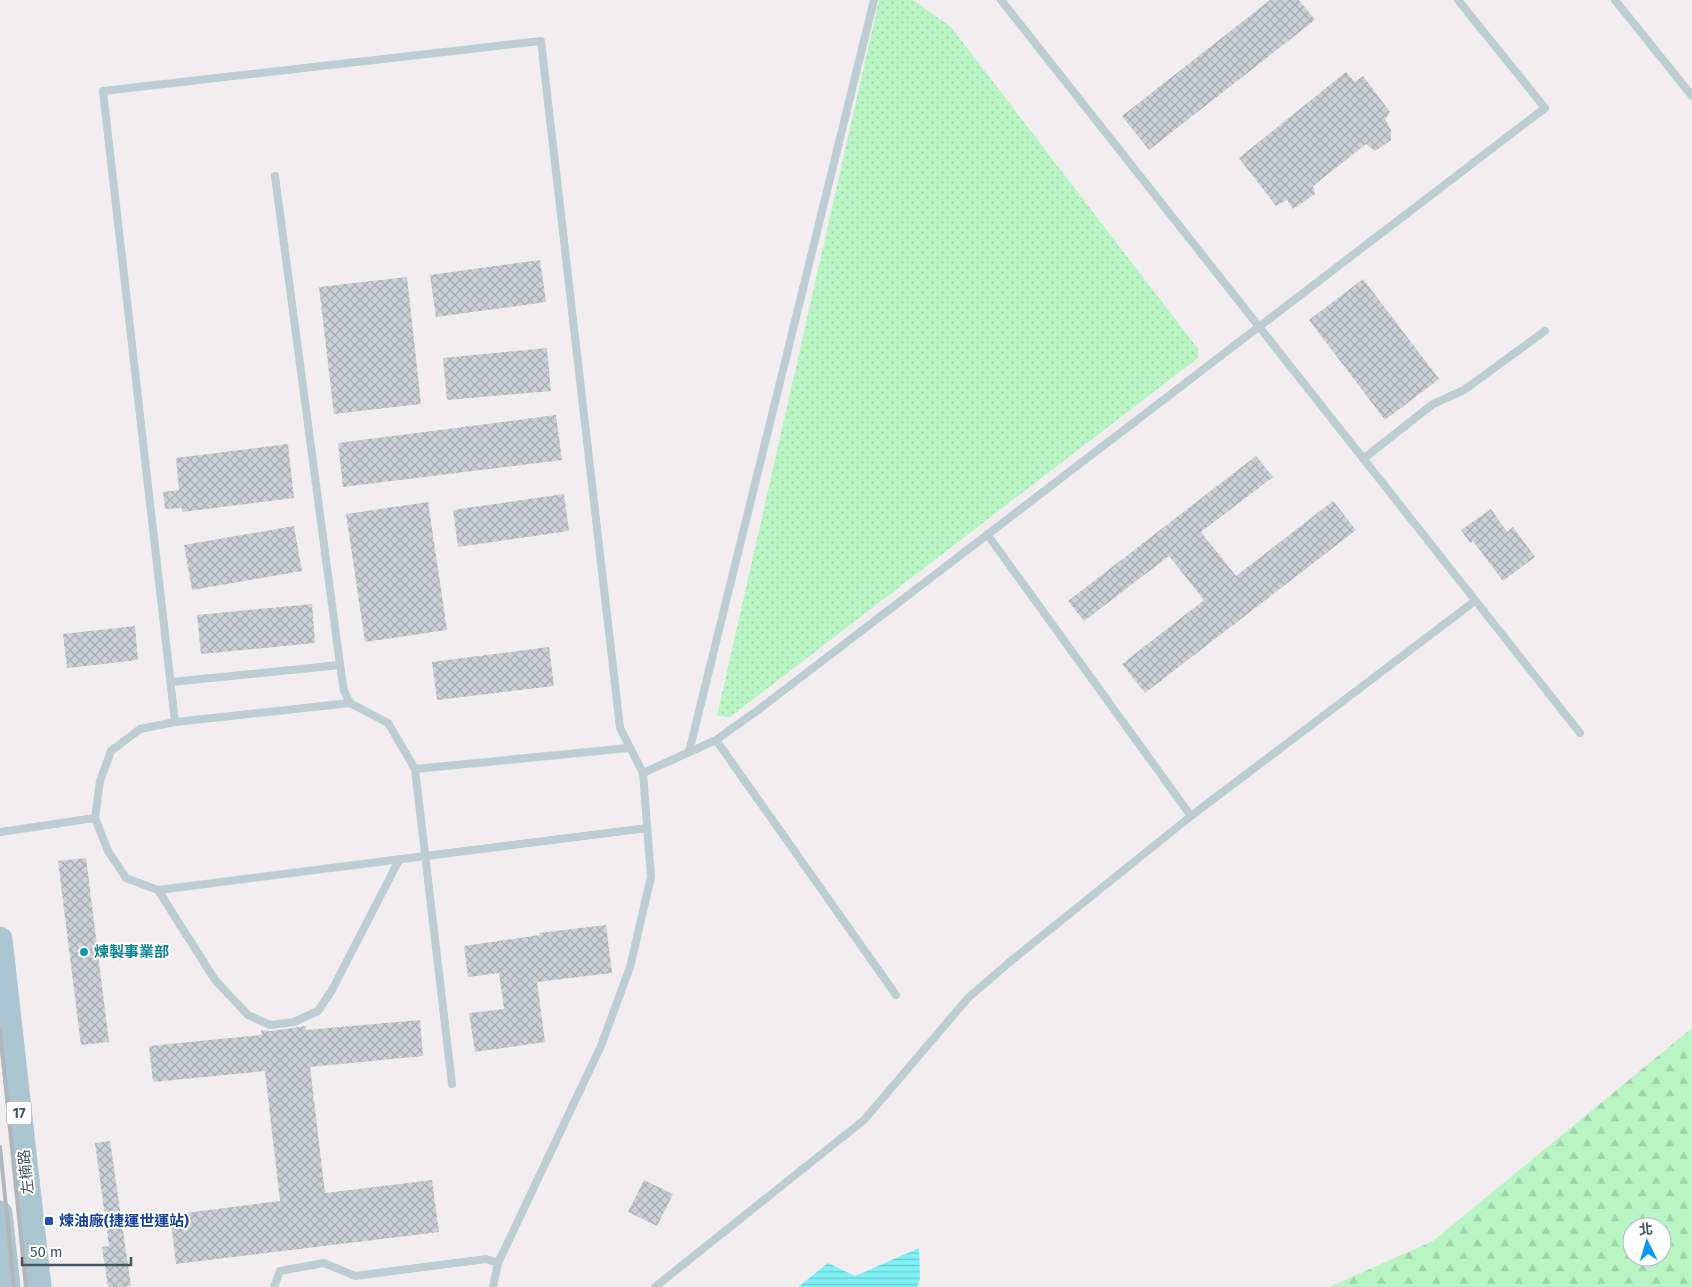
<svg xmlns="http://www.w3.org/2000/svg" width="1692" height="1287" viewBox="0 0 1692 1287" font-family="'Fira Sans','Noto Sans TC',sans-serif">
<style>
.grass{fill:url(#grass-dots)}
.forest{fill:url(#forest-firs);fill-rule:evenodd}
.water{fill:url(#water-rules)}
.building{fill:url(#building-cross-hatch)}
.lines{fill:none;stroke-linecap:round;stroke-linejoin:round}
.service{stroke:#bdcdd2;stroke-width:8}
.primary{stroke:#abc5d1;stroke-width:25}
.rail{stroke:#b0b6ba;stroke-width:4}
.culture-dot{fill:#0f9aa8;stroke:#fff;stroke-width:2}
.transit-dot{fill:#1a4fb4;stroke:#fff;stroke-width:2}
.labels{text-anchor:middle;stroke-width:4;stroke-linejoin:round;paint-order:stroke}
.shield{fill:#fff;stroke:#7d898e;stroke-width:1}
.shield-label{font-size:14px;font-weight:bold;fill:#45575e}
.culture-label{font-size:15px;font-weight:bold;fill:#0d838f;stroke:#fff;text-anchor:start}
.street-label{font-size:15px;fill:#45575e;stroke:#fff}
.transit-label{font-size:15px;font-weight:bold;fill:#164399;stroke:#fff;text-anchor:start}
</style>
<defs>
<pattern id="grass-dots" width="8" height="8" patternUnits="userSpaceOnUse" patternTransform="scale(1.25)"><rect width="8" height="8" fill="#b8f4c4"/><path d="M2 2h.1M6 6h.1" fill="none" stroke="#a0d3ab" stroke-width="1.8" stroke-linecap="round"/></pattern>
<pattern id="forest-firs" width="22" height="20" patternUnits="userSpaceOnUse" patternTransform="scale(1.25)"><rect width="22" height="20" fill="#b8f4c4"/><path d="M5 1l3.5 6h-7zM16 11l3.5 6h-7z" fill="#a0d3ab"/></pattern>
<pattern id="water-rules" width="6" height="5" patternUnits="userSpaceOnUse" patternTransform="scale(1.25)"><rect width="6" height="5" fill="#80f2f5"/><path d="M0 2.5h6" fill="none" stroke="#6bc7ca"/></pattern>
<pattern id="building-cross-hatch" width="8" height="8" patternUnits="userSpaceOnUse" patternTransform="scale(1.25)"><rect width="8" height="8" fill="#cad0d4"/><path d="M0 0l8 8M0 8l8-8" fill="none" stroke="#a6acaf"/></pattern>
</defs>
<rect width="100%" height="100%" fill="#f2eeef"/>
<path class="grass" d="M879,0H913L951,27L1198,349V358L730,717L717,716Z"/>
<path class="forest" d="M1692,1028V1287H1329L1433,1241ZM1632,1227H1662V1257H1632Z"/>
<path class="water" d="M919,1248L920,1280L917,1287H798L828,1263L855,1276Z"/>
<path class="building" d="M1270,0H1299L1315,20L1149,150L1122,116Z
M1346,72L1355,82L1363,76L1390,112L1385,119L1391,130V140L1375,151L1366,144L1313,186L1315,194L1293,209L1287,200L1276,206L1239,158Z
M540,260L546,302L436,317L430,275Z
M407,277L421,404L334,414L319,287Z
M1363,279L1439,379L1385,420L1309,320Z
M547,348L551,391L447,400L443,358Z
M556,415L562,460L343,487L338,443Z
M288,444L294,498L182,512V508L165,509L163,492L179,490L176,458Z
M1256,456L1273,477L1201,532L1236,576L1333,501L1356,530L1145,693L1122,664L1204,600L1169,556L1084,621L1068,601Z
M564,494L569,531L458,547L453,510Z
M428,502L447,630L365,642L346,514Z
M1491,509L1507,532L1513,527L1535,557L1503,581L1473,541L1470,543L1461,530Z
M294,526L302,571L192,590L184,545Z
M312,604L315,643L201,654L197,615Z
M135,626L138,660L67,668L63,634Z
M549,647L554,686L437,700L432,662Z
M86,858L109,1042L81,1045L58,861Z
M606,925L612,973L537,982L545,1042L475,1052L469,1013L504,1009L499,973L468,977L464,946L540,935L539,933Z
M420,1020L423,1056L310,1067L325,1193L432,1180L439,1232L176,1264L170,1215L280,1201L265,1071L153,1082L149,1046L262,1035L261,1030L271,1031L306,1026V1030Z
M110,1141L131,1286L121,1287H108L102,1247L109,1246L95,1143Z
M644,1180L673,1194L657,1226L628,1212Z"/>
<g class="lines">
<path class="service" d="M1001,0L1580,733
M1615,0L1692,96
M1363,459L1433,404L1464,390L1545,331
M987,534L1191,816
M340,665L344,691L350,703
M171,682L340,665L275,176
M716,740L896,995
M689,752L874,0
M415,769L452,1084
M643,773L716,740L758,710L1545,108L1458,0
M95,818L108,851L126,878L158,890L647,828
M0,832L95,818L100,781L111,751L140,729L175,722
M158,890L215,980L248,1015L270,1025L294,1022L318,1011L332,990L399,860
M274,1287L280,1271L324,1263L355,1276L486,1259L498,1263
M493,1287L498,1263L601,1046L630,967L651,877L643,773L620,728L541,41L103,91L175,722L350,703L388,723L415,769L629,748
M655,1287L864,1120L968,998L1012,960L1191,816L1475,601"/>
<path class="primary" d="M0,939L39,1287
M0,1213L8,1287"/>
<path class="rail" d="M0,1029L26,1287
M0,1147L14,1287"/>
</g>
<circle class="culture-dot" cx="84" cy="952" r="5"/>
<rect class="transit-dot" x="44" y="1216" width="10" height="10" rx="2.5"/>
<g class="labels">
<rect class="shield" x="6.5" y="1101.5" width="25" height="23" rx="4"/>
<g class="shield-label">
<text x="19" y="1118">17</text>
</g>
<g class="culture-label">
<text x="94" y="957">煉製事業部</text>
</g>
<g class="street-label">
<text transform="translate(26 1172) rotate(-96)" y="5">左楠路</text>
</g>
<g class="transit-label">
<text x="59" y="1226">煉油廠(捷運世運站)</text>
</g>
</g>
<g transform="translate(1647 1242) rotate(355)"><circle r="24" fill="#ffffff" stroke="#b5bcbf"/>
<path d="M0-4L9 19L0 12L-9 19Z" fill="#0599f5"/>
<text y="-8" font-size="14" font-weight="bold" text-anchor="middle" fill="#45575e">北</text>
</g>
<path d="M22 1257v8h109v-8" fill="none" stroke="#45575e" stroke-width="2.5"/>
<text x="30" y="1257" font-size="15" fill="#45575e" stroke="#ffffff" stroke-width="4" paint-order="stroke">50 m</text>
</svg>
